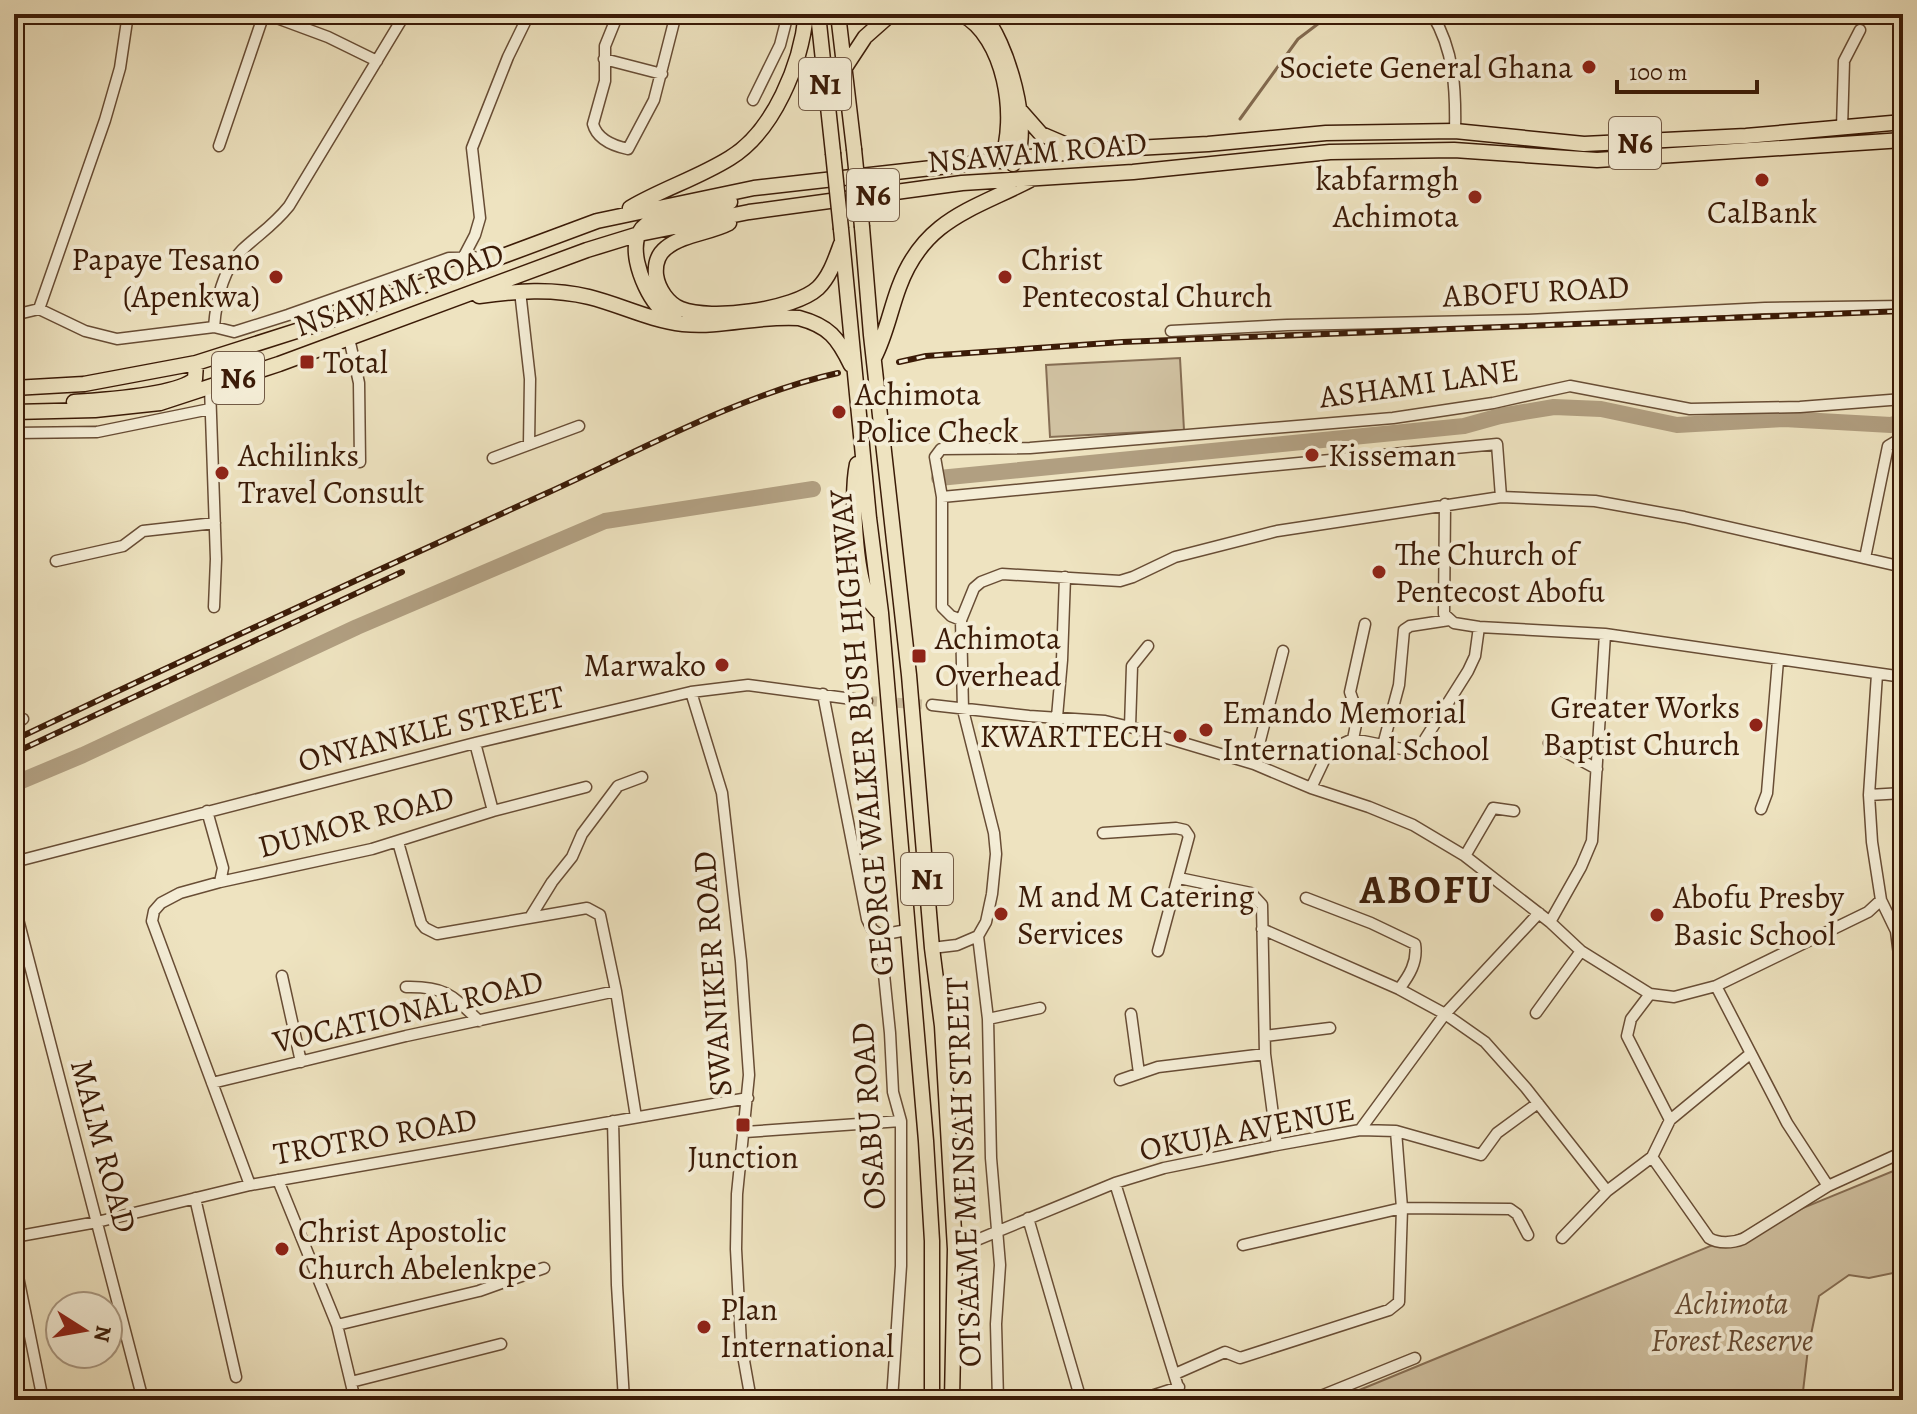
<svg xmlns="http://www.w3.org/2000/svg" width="1917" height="1414" viewBox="0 0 1917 1414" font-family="Alegreya,serif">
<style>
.green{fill:#d0c1a1;stroke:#866e54;stroke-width:2}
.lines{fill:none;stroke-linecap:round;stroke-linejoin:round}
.stream{stroke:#826a50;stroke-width:3}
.river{stroke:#b19f81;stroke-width:16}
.minor-tunnel{stroke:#cabb9b;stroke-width:10;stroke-dasharray:10 5;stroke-linecap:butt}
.minor-casing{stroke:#684d35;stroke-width:13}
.highway-casing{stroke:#3b1b07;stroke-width:17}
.minor{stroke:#f4edd6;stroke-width:10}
.highway{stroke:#eee3c0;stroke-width:14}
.rail-casing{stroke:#3b1b07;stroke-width:6}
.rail{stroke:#f4edd6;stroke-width:3;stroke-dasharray:9;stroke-linecap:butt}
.highway-bridge-casing{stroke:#3b1b07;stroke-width:17;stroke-linecap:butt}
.highway-bridge{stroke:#eee3c0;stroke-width:14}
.poi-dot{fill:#8f2418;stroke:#f4edd6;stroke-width:3}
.labels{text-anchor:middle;stroke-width:8;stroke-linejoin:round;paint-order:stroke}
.shield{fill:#f4edd6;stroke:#725a45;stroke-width:2}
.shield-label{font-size:30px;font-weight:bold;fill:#3b1b07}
.poi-label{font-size:32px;fill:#3b1b07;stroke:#f4edd6;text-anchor:start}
.street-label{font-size:32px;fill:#3b1b07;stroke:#f4edd6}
.park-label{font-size:32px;font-style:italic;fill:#684d35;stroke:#f4edd6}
.district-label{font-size:40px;font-weight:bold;letter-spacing:2px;fill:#3b1b07;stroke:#f4edd6}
</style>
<rect width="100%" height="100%" fill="#eee3c0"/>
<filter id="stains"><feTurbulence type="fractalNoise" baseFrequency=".0025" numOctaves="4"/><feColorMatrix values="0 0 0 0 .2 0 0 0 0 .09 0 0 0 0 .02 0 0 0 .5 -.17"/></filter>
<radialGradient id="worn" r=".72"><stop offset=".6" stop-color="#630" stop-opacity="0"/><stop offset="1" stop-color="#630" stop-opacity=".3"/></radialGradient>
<path class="green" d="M1180,358L1184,430L1050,437L1046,365Z
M1903,1167V1271L1869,1278L1849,1275L1819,1296L1808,1349L1802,1400H1335Z"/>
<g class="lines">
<path class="stream" d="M1240,119L1298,39L1331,14"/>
<path class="river" d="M939,478L1464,426L1500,416L1554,407L1601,409L1677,425L1784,419L1891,425L1903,421
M14,784L83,755L357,627L605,521L813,489"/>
<path class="minor-tunnel" d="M867,701L932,705"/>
<defs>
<path id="minor" d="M266,14L328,37L377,61
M618,14L605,46V81L593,124C597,139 614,146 628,149L654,100L676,14
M1432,14C1454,50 1456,89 1455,131
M1767,14L1781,18L1790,14
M604,59L662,74
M753,100L780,45L788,14
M1842,128L1844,61L1860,30
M219,146L264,14
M464,256L475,235L480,218L472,148L508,57L529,14
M520,291L530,379L529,444
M39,309L105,120L120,68L128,14
M14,315L39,309L85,331L117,339L214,327L234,332L288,315L449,258L495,257
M214,327C216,301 223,270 242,250C259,234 273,226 289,206L405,14
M1171,331L1287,325L1528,320L1765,308L1903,306
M349,338L359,383L360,462
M210,387L216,559L214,607
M14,433L97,432L210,409
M493,458L579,426
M942,497L1497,444L1501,497
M1445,504L1444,614L1454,623L1479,627L1605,634L1903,677
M1865,558L1888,446L1903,437
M56,561L123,546L143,531L215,523
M961,620L951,616L942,607V497L935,457L941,449L1030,448L1393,418L1493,403L1570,386L1690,409L1800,407L1903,399
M1877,674L1869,795L1872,842L1881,900L1896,931L1903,987
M691,692L722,793L741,961L749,1075L737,1194L736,1249L741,1344L751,1400
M823,694L867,919L872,929L880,935L890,1033L893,1092L901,1121V1266L892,1400
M932,705L1029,716L1105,721L1130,727L1254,764L1311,788L1369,807L1413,825L1465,856L1550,922L1581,951L1650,994L1674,997L1716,986L1868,912L1881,900
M1057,717L1062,660L1065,577
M14,723L23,719
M1130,727L1132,666L1148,646
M1353,739L1358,715L1350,692L1365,624
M475,743L493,811
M1549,743L1597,769
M1383,745L1399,685L1404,630L1410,626L1449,620
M1254,764L1283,651
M1311,788L1329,750L1353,739L1417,752L1468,671L1475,656L1479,627
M1869,795L1903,793
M1761,809L1767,793L1778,660
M207,811L223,868L220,882
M1103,833L1176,828L1185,830L1189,836L1158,951
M398,842L421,923L425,928L437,934L587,908L600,915L616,991L636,1117
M1465,856L1493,808L1514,811
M14,862L475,743L691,692L748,685L867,701
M1179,878L1251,893L1262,905L1265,1054L1277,1145
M1306,898L1371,923L1415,944C1418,962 1409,976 1399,989
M14,904L143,1400
M531,916L552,882L572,857L582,834L618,786L642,777
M1550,922L1581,867L1592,841L1605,634
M1262,929L1399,989L1445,1014L1485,1042L1526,1088L1607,1191
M880,935L907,930
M932,948L957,945L978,936
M282,976L301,1062
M1716,986L1787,1123L1828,1186
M406,987C445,986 452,995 479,1021
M1650,994L1631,1019L1627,1036L1670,1120
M1536,1013L1581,951
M1131,1014L1139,1073
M988,1019L1040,1008
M1265,1036L1330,1028
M1120,1080L1158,1067L1265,1054
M212,1083L406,1036L616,991
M613,1121L617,1285L624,1400
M1360,1130L1445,1014L1539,913
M745,1132L901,1121
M1652,1157L1709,1238C1718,1244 1733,1243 1743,1239L1828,1186L1903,1152
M278,1180L337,1325L355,1400
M1115,1183L1182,1400
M250,1185L152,921L154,911L161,903L180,893L220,882L372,849L493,811L586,787
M195,1198L236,1377
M1028,1218L1081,1400
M14,1237L97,1222L250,1185L748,1098
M1562,1238L1607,1191L1652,1157L1670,1120L1750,1054
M1243,1245L1402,1208L1510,1209L1517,1214L1528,1235
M955,1249L1115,1183L1164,1168L1277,1145L1360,1130L1396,1131L1481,1155L1497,1133L1538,1103
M14,1257L43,1400
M337,1325L479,1291L544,1268
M1175,1374L1225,1352L1240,1358L1389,1310L1399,1302L1402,1208L1396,1131
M351,1382L501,1344
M998,1400L996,1324L1000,1265L991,1158L988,1019L978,936L986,922L992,894L996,854L994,833L963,710L961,620L974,588L981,582L1002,574L1120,581L1133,577L1175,557L1277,531L1501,497L1595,501L1684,517L1903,567
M1139,1400L1179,1387
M1311,1400L1415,1358"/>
<path id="highway" d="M818,14L833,153
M838,14L854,149
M961,14C1005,36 1018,118 1001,161
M982,14C1006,38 1035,134 1013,164
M844,69L865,37L891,14
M1019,109L1041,134L1076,149
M630,208C662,189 698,178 730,158C774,131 801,64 806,14
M729,223C710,233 683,234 666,248C657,255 655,264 656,275C658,289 668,304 681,309C711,321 794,310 818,288C830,276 835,260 841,244
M862,227L871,335L909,675L932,948L942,1026L955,1249L952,1400
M841,229L869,518L881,613L926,1141L932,1241V1400
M479,296C516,291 552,288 589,297C621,305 649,320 683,324C722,328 760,315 799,318C829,326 838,338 851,365
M676,321C670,316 662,311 657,305C642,287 621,235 651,222C676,212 705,210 730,202
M874,358C886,335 890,311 899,287C924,219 972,210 1030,180
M14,388L84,384L196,363L331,320L597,221L754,188L1082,151L1208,144L1326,133L1455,131L1584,144L1746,136L1903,122
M74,402C101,400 176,396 195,379L196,363
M14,412L95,410L160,403L279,364L587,250L639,234L749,212L962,183L1133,172L1330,152L1454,150L1597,160L1903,140
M857,464C851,493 855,572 868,598C871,604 875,608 880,613"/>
</defs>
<use href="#minor" class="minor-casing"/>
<use href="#highway" class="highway-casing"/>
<use href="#minor" class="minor"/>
<use href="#highway" class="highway"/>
<defs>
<path id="rail" d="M899,362L926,356L1122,342L1903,311
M14,740C191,656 369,574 547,493C637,452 742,394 838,373
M14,753L402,572"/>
</defs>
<use href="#rail" class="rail-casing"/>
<use href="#rail" class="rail"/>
<defs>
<path id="highway-bridge" d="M854,149L862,227
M833,153L841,229"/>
</defs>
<use href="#highway-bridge" class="highway-bridge-casing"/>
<use href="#highway-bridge" class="highway-bridge"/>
</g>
<g class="poi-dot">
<circle cx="1589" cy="67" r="8"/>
<circle cx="1762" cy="180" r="8"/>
<circle cx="1475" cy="197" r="8"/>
<circle cx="276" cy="277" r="8"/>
<circle cx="1005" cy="277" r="8"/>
<rect x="299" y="354" width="16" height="16" rx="4"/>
<circle cx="839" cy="412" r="8"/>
<circle cx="1312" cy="455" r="8"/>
<circle cx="222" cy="473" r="8"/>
<circle cx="1379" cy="572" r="8"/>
<rect x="911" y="648" width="16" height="16" rx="4"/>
<circle cx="722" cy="665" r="8"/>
<circle cx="1756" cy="725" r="8"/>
<circle cx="1206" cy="730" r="8"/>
<circle cx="1180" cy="736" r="8"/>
<circle cx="1001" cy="914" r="8"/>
<circle cx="1657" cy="915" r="8"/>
<rect x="735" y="1117" width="16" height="16" rx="4"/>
<circle cx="282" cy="1249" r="8"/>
<circle cx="704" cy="1327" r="8"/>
</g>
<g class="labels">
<g class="shield">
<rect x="799" y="58" width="52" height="52" rx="6"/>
<rect x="1609" y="117" width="52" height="52" rx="6"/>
<rect x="847" y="169" width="52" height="52" rx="6"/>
<rect x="212" y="352" width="52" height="52" rx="6"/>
<rect x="901" y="853" width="52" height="52" rx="6"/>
</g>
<g class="shield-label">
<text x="825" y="94">N1</text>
<text x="1635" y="153">N6</text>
<text x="873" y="205">N6</text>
<text x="238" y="388">N6</text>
<text x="927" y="889">N1</text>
</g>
<g class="poi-label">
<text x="1573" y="78" text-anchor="end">Societe General Ghana</text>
<text x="1459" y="190" text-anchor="end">kabfarmgh<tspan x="1459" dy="37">Achimota</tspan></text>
<text x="1762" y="223" text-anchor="middle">CalBank</text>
<text x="260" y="270" text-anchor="end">Papaye Tesano<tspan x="260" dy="37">(Apenkwa)</tspan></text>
<text x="1021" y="270">Christ<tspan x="1021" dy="37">Pentecostal Church</tspan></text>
<text x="323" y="373">Total</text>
<text x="855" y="405">Achimota<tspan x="855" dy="37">Police Check</tspan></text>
<text x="238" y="466">Achilinks<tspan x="238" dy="37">Travel Consult</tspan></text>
<text x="1328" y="466">Kisseman</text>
<text x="1395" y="565">The Church of<tspan x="1395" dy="37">Pentecost Abofu</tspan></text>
<text x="935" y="649">Achimota<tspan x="935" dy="37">Overhead</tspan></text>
<text x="706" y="676" text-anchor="end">Marwako</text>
<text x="1740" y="718" text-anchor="end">Greater Works<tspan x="1740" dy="37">Baptist Church</tspan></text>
<text x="1222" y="723">Emando Memorial<tspan x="1222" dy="37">International School</tspan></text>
<text x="1164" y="747" text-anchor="end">KWARTTECH</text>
<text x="1017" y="907">M and M Catering<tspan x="1017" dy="37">Services</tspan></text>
<text x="1673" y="908">Abofu Presby<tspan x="1673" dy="37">Basic School</tspan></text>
<text x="743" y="1168" text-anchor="middle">Junction</text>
<text x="298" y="1242">Christ Apostolic<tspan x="298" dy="37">Church Abelenkpe</tspan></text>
<text x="720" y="1320">Plan<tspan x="720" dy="37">International</tspan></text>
</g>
<g class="street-label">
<text transform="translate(1037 152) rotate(-5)" y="11">NSAWAM ROAD</text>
<text transform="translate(399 289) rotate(-20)" y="11">NSAWAM ROAD</text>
<text transform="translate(1536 291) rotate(-3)" y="11">ABOFU ROAD</text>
<text transform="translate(1419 383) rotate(-8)" y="11">ASHAMI LANE</text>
<text transform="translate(431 728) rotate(-14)" y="11">ONYANKLE STREET</text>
<text transform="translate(861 733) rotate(-95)" y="11">GEORGE WALKER BUSH HIGHWAY</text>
<text transform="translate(356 821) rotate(-15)" y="11">DUMOR ROAD</text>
<text transform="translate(712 974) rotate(-94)" y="11">SWANIKER ROAD</text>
<text transform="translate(408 1011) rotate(-13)" y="11">VOCATIONAL ROAD</text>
<text transform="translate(868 1116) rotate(-94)" y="11">OSABU ROAD</text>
<text transform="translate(1247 1129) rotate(-11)" y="11">OKUJA AVENUE</text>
<text transform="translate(375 1136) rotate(-10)" y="11">TROTRO ROAD</text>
<text transform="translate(104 1146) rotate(75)" y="11">MALM ROAD</text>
<text transform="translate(963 1172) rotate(-92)" y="11">OTSAAME MENSAH STREET</text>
</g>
<g class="park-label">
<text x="1732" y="1314">Achimota<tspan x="1732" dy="37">Forest Reserve</tspan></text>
</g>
<g class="district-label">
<text x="1427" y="903">ABOFU</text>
</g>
</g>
<rect width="1917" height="1414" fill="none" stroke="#eee3c0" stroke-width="48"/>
<rect x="16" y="16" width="1885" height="1382" fill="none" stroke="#3b1b07" stroke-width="4"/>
<rect x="24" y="24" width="1869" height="1366" fill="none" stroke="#3b1b07" stroke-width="2"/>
<g transform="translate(84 1330) rotate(101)"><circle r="38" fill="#f4edd6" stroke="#aa9983" stroke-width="2"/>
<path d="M0-6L14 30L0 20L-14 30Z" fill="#8f2418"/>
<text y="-12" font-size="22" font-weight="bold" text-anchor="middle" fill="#3b1b07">N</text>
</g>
<path d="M1617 80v12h140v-12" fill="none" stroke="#3b1b07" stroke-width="4"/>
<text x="1629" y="80" font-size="24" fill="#3b1b07" stroke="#f4edd6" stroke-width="6" paint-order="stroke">100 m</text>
<rect width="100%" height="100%" filter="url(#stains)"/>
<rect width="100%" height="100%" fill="url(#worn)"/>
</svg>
